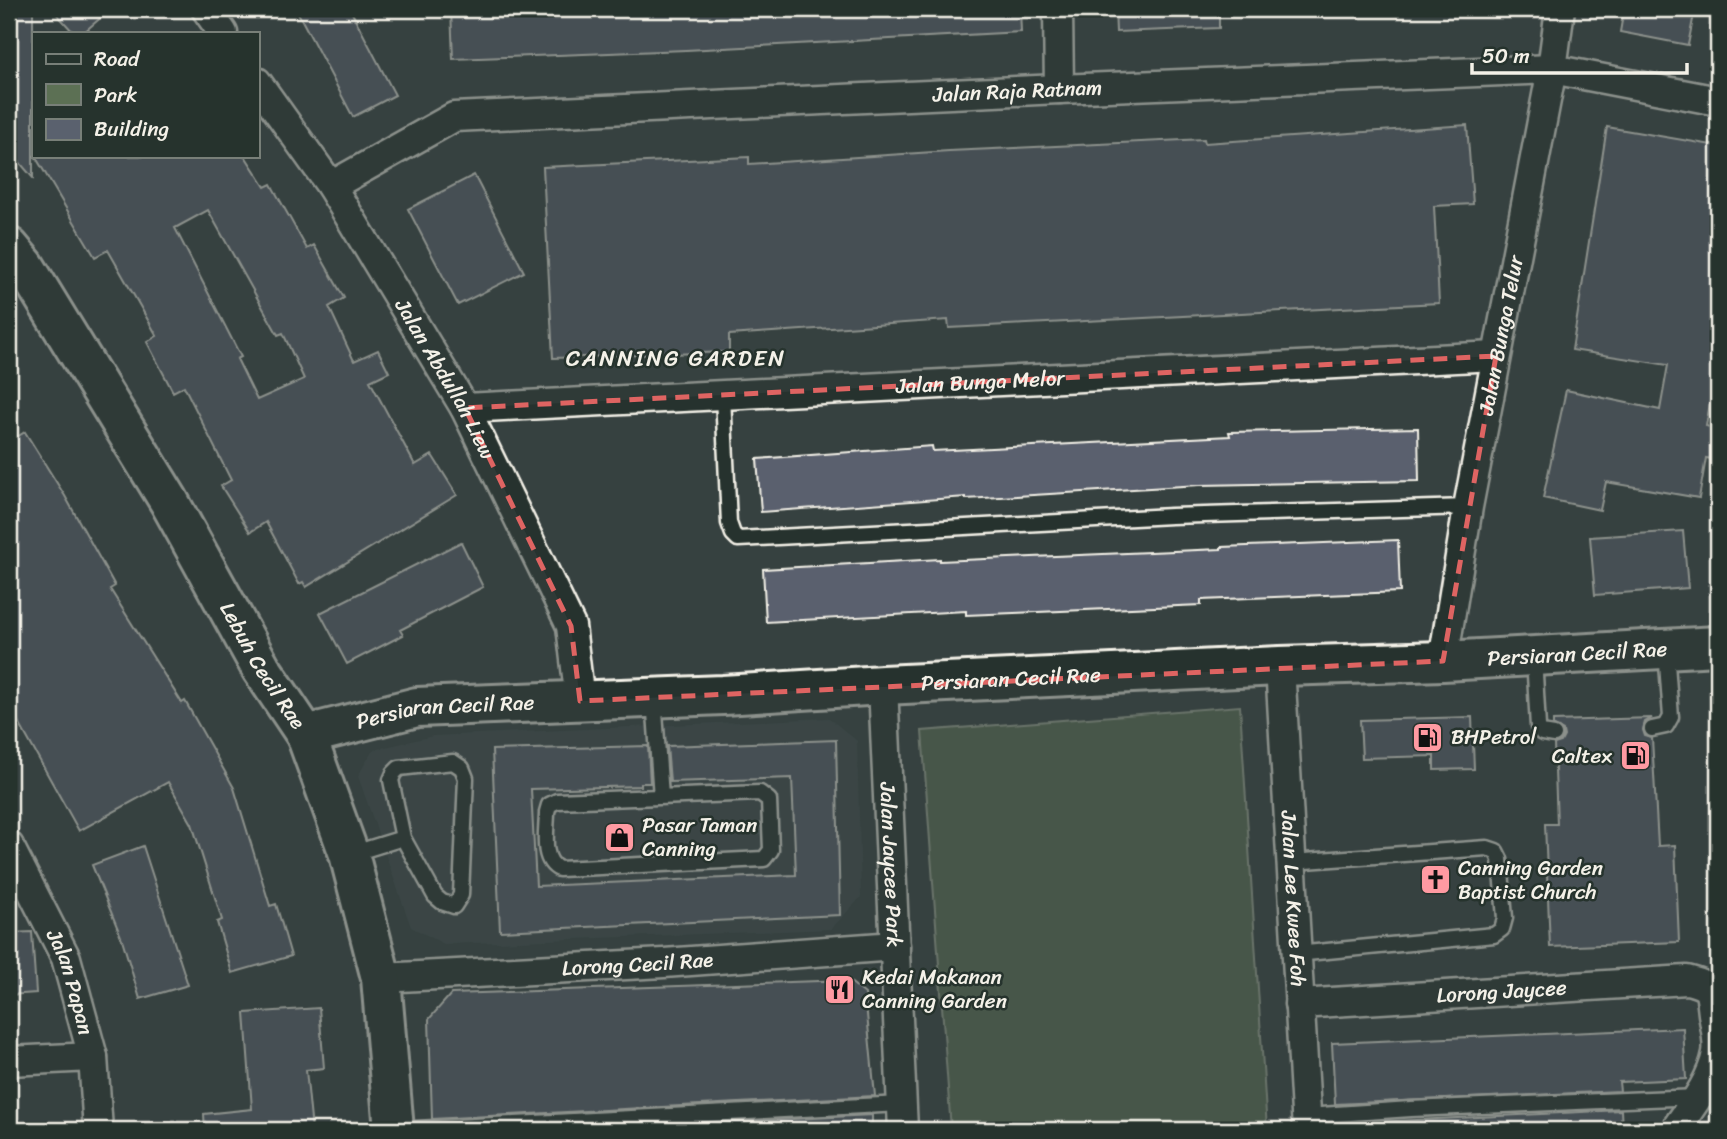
<svg xmlns="http://www.w3.org/2000/svg" width="1727" height="1139" viewBox="0 0 1727 1139" font-family="Sriracha,sans-serif">
<style>
.built{fill:#414b4e}
.green{fill:#5c7054;stroke:#a8b09e;stroke-width:2}
.building{fill:#5a616e;stroke:#f4f1e8;stroke-width:2;fill-rule:evenodd}
.lines{fill:none;stroke-linecap:round;stroke-linejoin:round}
.lane-casing{stroke:#f4f1e8;stroke-width:19}
.street-casing{stroke:#f4f1e8;stroke-width:33}
.secondary-casing{stroke:#f4f1e8;stroke-width:44}
.lane{stroke:#26332d;stroke-width:14}
.street{stroke:#26332d;stroke-width:28}
.secondary{stroke:#26332d;stroke-width:38}
.marked{fill:none;stroke:#df6462;stroke-width:5;stroke-dasharray:14 9;stroke-linejoin:round}
.labels{text-anchor:middle;stroke-width:5;stroke-linejoin:round;paint-order:stroke}
.street-label{font-size:21px;fill:#f4f1e8;stroke:#26332d}
.poi-label{font-size:21px;fill:#f4f1e8;stroke:#26332d;text-anchor:start}
.neighbourhood-label{font-size:23px;letter-spacing:2px;fill:#f4f1e8;stroke:#26332d}
</style>
<rect width="100%" height="100%" fill="#364140"/>
<filter id="ink" filterUnits="userSpaceOnUse"><feTurbulence type="fractalNoise" baseFrequency=".0143" numOctaves="2"/><feDisplacementMap in="SourceGraphic" scale="14" xChannelSelector="R" yChannelSelector="G"/><feConvolveMatrix kernelMatrix="1 2 1 2 8 2 1 2 1" color-interpolation-filters="sRGB"/></filter>
<g filter="url(#ink)">
<path class="built" d="M829,718L857,741L861,897L831,929L444,944L411,927L358,776L373,750L433,736Z"/>
<path class="green" d="M1240,706L1267,1130H951L922,731Z"/>
<path class="building" d="M20,9H33V178L9,150V19Z
M52,9H111L83,33H74Z
M296,9H350L395,95L353,117Z
M451,9H1020L1021,32L686,50L453,59Z
M1115,9H1219V28L1116,32Z
M1624,9H1695L1688,45L1620,32Z
M1467,125L1473,204L1434,206L1439,303L949,328L948,320L729,335V352L553,358L543,167L749,157V164L949,151L1204,139L1205,143Z
M1607,127L1718,146V358L1706,426L1718,429V460L1706,458L1699,498L1606,482L1600,510L1543,498L1566,390L1660,410L1668,365L1572,350Z
M35,156H245L265,187L271,184L307,249L314,245L344,298L329,307L354,361L378,350L389,372L370,381L415,465L432,455L457,495L306,587L303,582L299,584L266,522L250,532L221,486L231,480L184,386L173,392L147,342L157,336L108,250L95,257ZM208,210L278,335L283,333L304,379L257,400L237,359L241,357L175,228Z
M474,175L524,272L458,305L408,209Z
M1418,428L1419,481L1200,485L966,499V497L761,512L757,459L932,446L933,451L1230,436L1229,432Z
M25,432L65,496L115,586L110,589L182,703L185,701L234,788L270,906L276,904L291,956L232,973L217,922L222,920L192,824L168,782L79,831L9,705V442Z
M1683,531L1688,588L1595,595L1590,537Z
M1398,540L1400,592L1201,600V605L966,615V611L766,622L763,569L940,559V561L1221,549V547Z
M461,542L483,587L400,630L403,635L347,664L320,613Z
M1472,717L1474,769L1434,770V756L1362,758L1360,720Z
M1652,718L1645,722L1643,730L1645,736L1652,738L1658,846L1675,845L1679,942L1550,947L1545,824H1557L1554,744L1561,742L1564,736L1563,731L1553,725V721Z
M836,740L840,915L500,931L492,750L648,746L650,783H641V786L531,789L536,886L796,875L792,778L670,782L667,746Z
M143,846L188,985L140,999L122,939L92,865Z
M32,932L36,993L9,995V933Z
M848,980L865,994L875,1096L432,1119L429,1019L451,994Z
M319,1008L324,1068L306,1070L312,1130H205L204,1114L252,1109L245,1013Z
M1683,1028L1686,1079L1619,1082L1620,1091L1335,1104L1332,1043Z
M1621,1110L1622,1130H1336V1124Z
M872,1115V1130H579Z"/>
<g class="lines">
<defs>
<path id="lane" d="M723,396L729,523L733,534L738,539L1171,516L1468,507
M1534,657L1538,727L1542,733L1554,735
M654,698L661,797
M1652,729L1666,726L1671,717L1666,650
M453,762L462,768L466,778L461,895L454,906L442,902L435,896L403,838L391,780L394,773L399,768Z
M760,793L769,800L771,850L764,859L559,869C540,860 547,830 547,812L549,805L557,801Z
M351,854L403,838
M1291,862L1487,848L1496,851L1500,859L1505,918L1502,929L1494,935L1296,954
M1306,1116L1411,1109L1698,1097
M396,1130L902,1104"/>
<g id="street">
<path d="M206,9L223,33"/>
<path d="M1058,9L1059,89"/>
<path id="s1" d="M257,82L331,186L465,408L571,626L580,701"/>
<path id="s2" d="M331,186L454,117L1059,89L1552,69L1718,101"/>
<path id="s3" d="M465,408L1496,356"/>
<path id="s4" d="M1443,661L1468,507L1552,69L1560,9"/>
<path id="s5" d="M1280,666L1307,1130"/>
<path id="s6" d="M883,685L903,1130"/>
<path id="s7" d="M9,846L66,958L93,1057L98,1130"/>
<path id="s8" d="M381,978L664,963L895,946"/>
<path id="s9" d="M1299,1004L1687,980C1712,986 1710,990 1713,1014C1715,1026 1719,1041 1717,1053C1712,1081 1691,1107 1675,1130"/>
<path d="M9,1061L93,1057"/>
</g>
<g id="secondary">
<path id="s10" d="M9,247L25,266L169,501L261,668L306,735L349,854L381,978L394,1130"/>
<path id="s11" d="M306,735L417,707L723,695L883,685L1280,666L1443,661L1718,646"/>
</g>
</defs>
<use href="#lane" class="lane-casing"/>
<use href="#street" class="street-casing"/>
<use href="#secondary" class="secondary-casing"/>
<use href="#lane" class="lane"/>
<use href="#street" class="street"/>
<use href="#secondary" class="secondary"/>
</g>
</g>
<path d="M0 0H1727V1139H0ZM1496,356L1443,661L580,701L571,626L465,408Z" fill="#364140" fill-opacity=".55" fill-rule="evenodd"/>
<path class="marked" d="M1496,356L1443,661L580,701L571,626L465,408Z"/>
<defs>
<symbol id="fuel-square" viewBox="-11 -11 22 22"><rect x="-9" y="-9" width="18" height="18" rx="4" fill="#ff9aa2" stroke="#26332d"/><path d="M-5.5-6h7V0h2V4h1.3V-2.5L3-4.5l.8-.8L6-3V5H2.5V1h-1V6h-7ZM-4.2-4.7v3.2H.2V-4.7Z" fill="#111"/></symbol>
<symbol id="shop-square" viewBox="-11 -11 22 22"><rect x="-9" y="-9" width="18" height="18" rx="4" fill="#ff9aa2" stroke="#26332d"/><path d="M-5-2.5h2.3a2.7 3.5 0 0 1 5.4 0H5L5.5 6h-11ZM-1.5-2.5h3a1.5 2.3 0 0 0-3 0Z" fill="#111"/></symbol>
<symbol id="church-square" viewBox="-11 -11 22 22"><rect x="-9" y="-9" width="18" height="18" rx="4" fill="#ff9aa2" stroke="#26332d"/><path d="M-1.2-6h2.4v3.5h3.3v2.4h-3.3V6h-2.4V-.1h-3.3v-2.4h3.3Z" fill="#111"/></symbol>
<symbol id="restaurant-square" viewBox="-11 -11 22 22"><rect x="-9" y="-9" width="18" height="18" rx="4" fill="#ff9aa2" stroke="#26332d"/><path d="M-5-6h1v4h1v-4h1v4h1v-4h1v5L-1.5 .5V6h-2V.5L-5-1ZM5-6V6H3V1.5H1.5Q1.5-4 5-6Z" fill="#111"/></symbol>
</defs>
<g fill-rule="evenodd">
<use href="#fuel-square" x="1410" y="720" width="35" height="35"/>
<use href="#fuel-square" x="1618" y="738" width="35" height="35"/>
<use href="#shop-square" x="602" y="820" width="35" height="35"/>
<use href="#church-square" x="1418" y="862" width="35" height="35"/>
<use href="#restaurant-square" x="822" y="972" width="35" height="35"/>
</g>
<g class="labels">
<g class="street-label">
<text dy="7" stroke="none"><textPath href="#s2" startOffset="705">Jalan Raja Ratnam</textPath></text>
<text dy="7" stroke="none"><textPath href="#s4" startOffset="331">Jalan Bunga Telur</textPath></text>
<text dy="7" stroke="none"><textPath href="#s1" startOffset="352">Jalan Abdullah Liew</textPath></text>
<text dy="7" stroke="none"><textPath href="#s3" startOffset="516">Jalan Bunga Melor</textPath></text>
<text dy="7" stroke="none"><textPath href="#s11" startOffset="1276">Persiaran Cecil Rae</textPath></text>
<text dy="7" stroke="none"><textPath href="#s10" startOffset="490">Lebuh Cecil Rae</textPath></text>
<text dy="7" stroke="none"><textPath href="#s11" startOffset="709">Persiaran Cecil Rae</textPath></text>
<text dy="7" stroke="none"><textPath href="#s11" startOffset="142">Persiaran Cecil Rae</textPath></text>
<text dy="7" stroke="none"><textPath href="#s6" startOffset="180">Jalan Jaycee Park</textPath></text>
<text dy="7" stroke="none"><textPath href="#s5" startOffset="233">Jalan Lee Kwee Foh</textPath></text>
<text dy="7" stroke="none"><textPath href="#s8" startOffset="257">Lorong Cecil Rae</textPath></text>
<text dy="7" stroke="none"><textPath href="#s7" startOffset="150">Jalan Papan</textPath></text>
<text dy="7" stroke="none"><textPath href="#s9" startOffset="203">Lorong Jaycee</textPath></text>
</g>
<g class="poi-label">
<text x="1451" y="744">BHPetrol</text>
<text x="1612" y="763" text-anchor="end">Caltex</text>
<text x="642" y="832">Pasar Taman<tspan x="642" dy="24">Canning</tspan></text>
<text x="1458" y="875">Canning Garden<tspan x="1458" dy="24">Baptist Church</tspan></text>
<text x="862" y="984">Kedai Makanan<tspan x="862" dy="24">Canning Garden</tspan></text>
</g>
<g class="neighbourhood-label">
<text x="676" y="366">CANNING GARDEN</text>
</g>
</g>
<rect width="1727" height="1139" fill="none" stroke="#26332d" stroke-width="35"/>
<rect x="18" y="18" width="1692" height="1104" fill="none" stroke="#f4f1e8" stroke-width="2.5" filter="url(#ink)"/>
<rect x="32" y="32" width="228" height="126" fill="#26332d" stroke="#787f78" stroke-width="2"/>
<rect x="46" y="54" width="35" height="10" fill="#26332d" stroke="#787f78" stroke-width="2"/>
<text x="94" y="66" font-size="21" fill="#f4f1e8">Road</text>
<rect x="46" y="84" width="35" height="21" fill="#5c7054" stroke="#787f78" stroke-width="2"/>
<text x="94" y="102" font-size="21" fill="#f4f1e8">Park</text>
<rect x="46" y="119" width="35" height="21" fill="#5a616e" stroke="#787f78" stroke-width="2"/>
<text x="94" y="136" font-size="21" fill="#f4f1e8">Building</text>
<path d="M1472 63v10h215v-10" fill="none" stroke="#f4f1e8" stroke-width="3.5"/>
<text x="1482" y="63" font-size="21" fill="#f4f1e8" stroke="#26332d" stroke-width="5" paint-order="stroke">50 m</text>
</svg>
